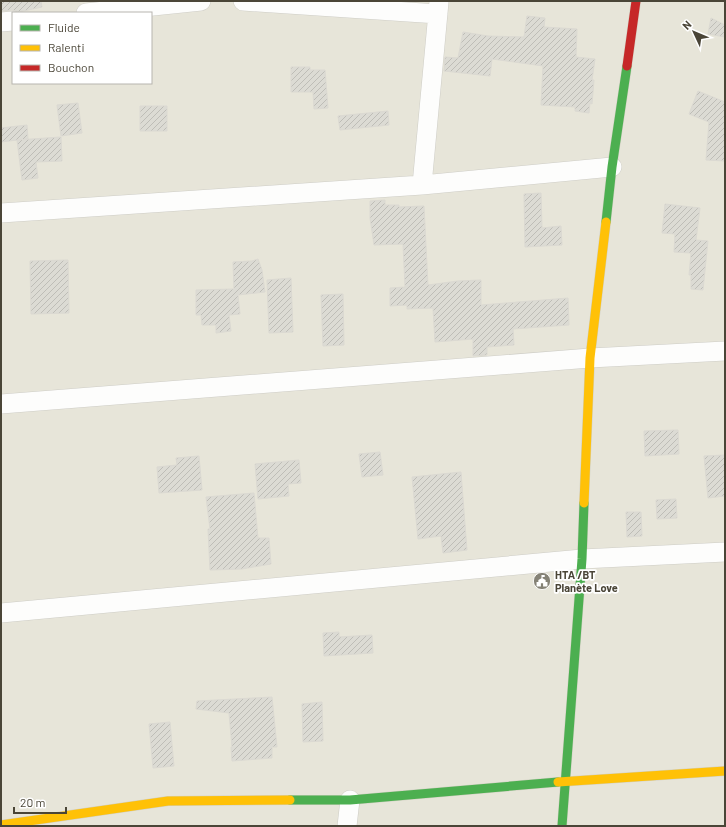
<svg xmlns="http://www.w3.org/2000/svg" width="726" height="827" viewBox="0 0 726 827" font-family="Barlow,sans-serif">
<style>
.residential{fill:#e7e5d9;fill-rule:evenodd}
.building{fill:url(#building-hatch);stroke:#dbd9d2}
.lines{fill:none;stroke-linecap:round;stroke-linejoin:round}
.street-casing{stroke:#cecdc6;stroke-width:20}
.fast-casing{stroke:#d2d0c3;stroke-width:10}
.slow-casing{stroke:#d2d0c3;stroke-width:10}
.jam-casing{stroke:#d2d0c3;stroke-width:10}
.street{stroke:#fdfdfc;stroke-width:19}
.fast{stroke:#4caf50;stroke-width:9}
.slow{stroke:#ffc107;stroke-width:9}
.jam{stroke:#c62828;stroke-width:9}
.labels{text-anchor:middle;stroke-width:3.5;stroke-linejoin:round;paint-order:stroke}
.poi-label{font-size:11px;font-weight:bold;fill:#4a4537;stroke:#fff;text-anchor:start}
</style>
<defs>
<pattern id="building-hatch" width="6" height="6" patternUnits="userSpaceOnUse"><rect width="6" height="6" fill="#dcdbd4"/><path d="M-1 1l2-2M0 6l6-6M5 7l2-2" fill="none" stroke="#bebdb7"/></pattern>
</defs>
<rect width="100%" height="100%" fill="#f2f2ec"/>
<path class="residential" d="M1,1H725V826H1ZM13,13H151V83H13Z"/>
<path class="building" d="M1,1H41L42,7L19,12L12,10L1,11Z
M527,16L545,18L544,27L577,29L576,57L595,59L592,80H594L592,104L590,103L589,113L575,111V107L541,105L543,66L492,59L490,76L444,71L445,57L458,58L463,32L488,36L524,37Z
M711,18L725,25V37L708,34Z
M291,67H310V70H325L328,108L314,109L313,92H291Z
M698,91L725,102V161L706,160L709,122L689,114Z
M78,103L82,133L61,136L57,105Z
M140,106H167V131H140Z
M388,111L389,125L340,130L338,116Z
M27,125L28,139L17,140L61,137L62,161L36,162L38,178L22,180L17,140L1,142V128Z
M541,193L542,228L561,226L562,245L525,247L524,194Z
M385,200V205H399V207L424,206L428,285L458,281L481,280V305L568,298L569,325L513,329L514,345L487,347V355L473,356V339L435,342L433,308L407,309V305L390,306V288L405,287L403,244L374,245L370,218V201Z
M665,204L700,208L696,240L708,241L703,290L691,289V275H689L691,253L674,252L675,234L662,233Z
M258,259L262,270L265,292L238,295L240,314L229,315L231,331L216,333V325H202L201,315H196V290L234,289L233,262L252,261Z
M68,260L69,313L31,314L30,261Z
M291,278L293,332L269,333L267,280Z
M343,294L344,345L323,346L321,295Z
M678,430L679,454L645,456L644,431Z
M380,452L383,475L362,477L359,454Z
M725,455V496L708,498L704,456Z
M199,456L202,490L159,493L157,467L177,465L176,458Z
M299,460L301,483L288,484L289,496L258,499L255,464Z
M461,472L467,550L443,553L441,536L418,539L412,477Z
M254,493L258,538H269L271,564L242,569L210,570L208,529H210L206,497Z
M676,499L677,518L657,519L656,500Z
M626,512H641L642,536L627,537Z
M339,632V637L372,635L373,653L324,656L323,633Z
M272,697L277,747H272V758L232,761L231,747H232L229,713L196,709L197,701Z
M322,702L323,741L303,742L302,704Z
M170,722L174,766L153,768L149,724Z"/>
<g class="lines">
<defs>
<path id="street" d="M243,1L438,14
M86,13L201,1
M1,22L13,21
M422,185L439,2
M1,213L422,185L612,167
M1,404L590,358L725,351
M1,613L582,559L725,552
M347,826L350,800"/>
<path id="fast" d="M606,222L612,167L627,66
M290,800H350L558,782
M562,826L582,559L584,503"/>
<path id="slow" d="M584,503L590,358L606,222
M558,782L725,771
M1,825L168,801L290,800"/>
<path id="jam" d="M627,66L636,1"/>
</defs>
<use href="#street" class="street-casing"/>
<use href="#fast" class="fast-casing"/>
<use href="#slow" class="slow-casing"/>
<use href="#jam" class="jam-casing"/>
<use href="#street" class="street"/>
<use href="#fast" class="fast"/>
<use href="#slow" class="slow"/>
<use href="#jam" class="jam"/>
</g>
<defs>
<symbol id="civic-disc" viewBox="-11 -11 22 22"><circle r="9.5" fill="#858276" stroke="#fff"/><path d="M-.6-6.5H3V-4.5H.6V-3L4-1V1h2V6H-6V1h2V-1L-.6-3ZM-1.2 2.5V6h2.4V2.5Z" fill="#fff"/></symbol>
</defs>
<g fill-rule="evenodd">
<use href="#civic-disc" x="532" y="571" width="20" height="20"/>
</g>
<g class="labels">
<g class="poi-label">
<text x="555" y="579">HTA /BT<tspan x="555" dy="13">Planète Love</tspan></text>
</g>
</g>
<rect width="726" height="827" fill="none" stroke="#4a4537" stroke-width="4"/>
<rect x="12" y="12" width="140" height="72" fill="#ffffff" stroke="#b7b5af"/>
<rect x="20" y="25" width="20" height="6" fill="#4caf50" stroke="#b7b5af"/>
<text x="48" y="32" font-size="12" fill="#4a4537">Fluide</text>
<rect x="20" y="45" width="20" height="6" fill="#ffc107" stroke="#b7b5af"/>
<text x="48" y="52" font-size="12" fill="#4a4537">Ralenti</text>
<rect x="20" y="65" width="20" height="6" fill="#c62828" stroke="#b7b5af"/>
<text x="48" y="72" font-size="12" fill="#4a4537">Bouchon</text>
<g transform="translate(694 32) rotate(314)" stroke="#ffffff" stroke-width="3" paint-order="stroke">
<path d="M0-3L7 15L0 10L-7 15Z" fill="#4a4537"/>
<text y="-6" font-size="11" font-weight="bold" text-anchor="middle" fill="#4a4537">N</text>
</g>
<path d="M14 807v6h52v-6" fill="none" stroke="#4a4537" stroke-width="2"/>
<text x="20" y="807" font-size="12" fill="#4a4537" stroke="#ffffff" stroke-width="3" paint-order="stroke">20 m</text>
</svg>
